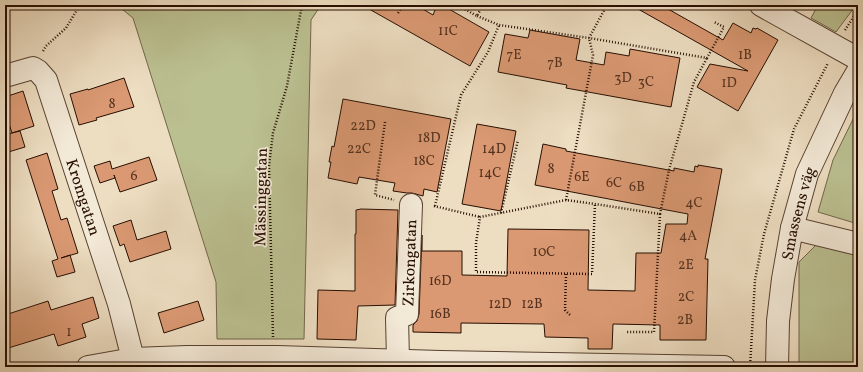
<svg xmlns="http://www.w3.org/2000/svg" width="863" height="372" viewBox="0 0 863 372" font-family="Vollkorn,serif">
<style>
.green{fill:#bbc091;stroke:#716749}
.building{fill:#da9973;stroke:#270e01}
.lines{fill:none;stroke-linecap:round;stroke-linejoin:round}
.minor-casing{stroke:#584231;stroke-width:24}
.path{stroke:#270e01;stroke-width:2.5;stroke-dasharray:1 2;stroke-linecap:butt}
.minor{stroke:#f3e9d7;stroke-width:22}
.labels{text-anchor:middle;stroke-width:3.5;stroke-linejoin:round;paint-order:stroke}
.number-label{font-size:14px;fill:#54311e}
.street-label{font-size:16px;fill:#270e01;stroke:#f3e9d7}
</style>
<rect width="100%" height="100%" fill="#edddc1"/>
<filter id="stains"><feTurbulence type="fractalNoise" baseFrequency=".005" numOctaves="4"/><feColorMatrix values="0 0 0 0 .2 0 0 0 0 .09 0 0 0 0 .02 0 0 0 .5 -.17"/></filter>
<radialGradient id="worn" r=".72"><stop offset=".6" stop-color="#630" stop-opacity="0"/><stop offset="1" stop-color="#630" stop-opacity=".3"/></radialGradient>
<path class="green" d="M117,5H321L311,20L304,339H217L216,282L133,18Z
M818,5H856L836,32L811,18Z
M858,109V224L818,212L833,160Z
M817,244L855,249L858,278V367H799V262Z"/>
<path class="building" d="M362,5H416L433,15L437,5H442L489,32L470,66Z
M631,5H661L723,40L733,23L751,33L753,28L756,29L757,28L778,40L738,111L697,87L710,64L748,71Z
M530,30L580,39L576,60L604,65L606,52L629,56L630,49L680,58L671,107L566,88L567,85L498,72L505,34L528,38Z
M124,78L134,107L96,118L97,120L79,125L70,94L88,89V90Z
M23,91L34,126L12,133L20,131L25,147L5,153V135L12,133L5,112V97Z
M343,99L451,119L437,192L424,189L423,196L412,193H407L393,191L395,183L359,177L357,184L328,178L331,162H329L332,146L334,147Z
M477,124L516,131L501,211L462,204Z
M543,144L566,149V151L674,171V168L694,172L695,166L698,167V165L722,169L705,259H708L706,340H660V325L613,324L612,349H588V338L545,337L544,324L461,323V333L413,332V325L417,321L419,314L422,235V251H462V275L507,276L508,229L589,230L588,290L635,291L636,253H661L666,224H687L688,214L535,185Z
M47,153L58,189L52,191L61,220L67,218L78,253L61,258L70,255L75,272L57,277L52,261L58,259L26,160Z
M149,157L157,180L120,192L114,175L115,178L100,183L94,166L110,161L112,169Z
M361,209L398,210L395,305L358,306L356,340L317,339L318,290L355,291V234H356V210Z
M131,220L137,240L166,231L171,249L130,262L124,244L120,246L113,226Z
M93,297L99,318L82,324L86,337L58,346L54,334L5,349V315L48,301L51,310Z
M198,301L204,320L164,333L158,313Z"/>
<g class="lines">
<defs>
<g id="minor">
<path d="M761,5L858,59"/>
<path id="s1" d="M5,76L33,68L38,71L46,80L119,304L133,359"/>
<path d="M792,228L858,244"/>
<path id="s2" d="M398,360L397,318L407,314L411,205"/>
<path d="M88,367L133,359L187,357H277L440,362L724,367"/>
<path id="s3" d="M777,367L778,321L783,279L792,228L807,174L845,93L858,71"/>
</g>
</defs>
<use href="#minor" class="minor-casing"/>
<path class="path" d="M457,5L477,16L483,5
M398,13L403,5
M477,16L499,25L589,38L707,58L724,27L714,22
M845,30L858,10
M43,51L46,46L66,28L80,5
M385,122L375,195L394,200
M566,200L593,55L589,38L607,5
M434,206L480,217
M435,206L461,95L488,52L499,25
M501,213L518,140
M660,214L669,170L694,82L707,58
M566,274L565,310L571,316
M591,274H592L595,204
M592,274L476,272V243L480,217L566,200L595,204L660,214L654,332H627
M273,337L269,166L273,133L287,86L302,5
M750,367L755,280L764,234L794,129L828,63"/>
<use href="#minor" class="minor"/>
</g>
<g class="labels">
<g class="number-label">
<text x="448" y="35">11C</text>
<text x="514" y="59">7E</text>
<text x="745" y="59">1B</text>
<text x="555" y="67">7B</text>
<text x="623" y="82">3D</text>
<text x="646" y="86">3C</text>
<text x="729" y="87">1D</text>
<text x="112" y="108">8</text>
<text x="363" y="130">22D</text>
<text x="429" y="142">18D</text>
<text x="359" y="153">22C</text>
<text x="494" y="153">14D</text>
<text x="424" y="165">18C</text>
<text x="551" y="173">8</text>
<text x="490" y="177">14C</text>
<text x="134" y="180">6</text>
<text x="582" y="181">6E</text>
<text x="614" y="187">6C</text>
<text x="637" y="191">6B</text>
<text x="694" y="207">4C</text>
<text x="688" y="240">4A</text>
<text x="544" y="256">10C</text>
<text x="686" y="269">2E</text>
<text x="440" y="285">16D</text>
<text x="686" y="301">2C</text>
<text x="500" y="308">12D</text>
<text x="532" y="308">12B</text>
<text x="440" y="318">16B</text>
<text x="685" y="324">2B</text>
<text x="69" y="336">1</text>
</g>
<g class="street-label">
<text dy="6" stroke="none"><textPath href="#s1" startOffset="170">Kromgatan</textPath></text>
<text transform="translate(260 197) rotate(-89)" y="6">Mässinggatan</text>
<text dy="6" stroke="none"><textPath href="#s3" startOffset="156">Smassens väg</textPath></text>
<text dy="6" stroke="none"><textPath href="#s2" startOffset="104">Zirkongatan</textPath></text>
</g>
</g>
<rect width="863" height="372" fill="none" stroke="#edddc1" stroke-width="20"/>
<rect x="6" y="6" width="851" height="360" fill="none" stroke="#270e01" stroke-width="2"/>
<rect x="10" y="10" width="843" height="352" fill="none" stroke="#270e01"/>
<rect width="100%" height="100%" filter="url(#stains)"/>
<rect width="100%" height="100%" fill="url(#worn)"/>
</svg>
